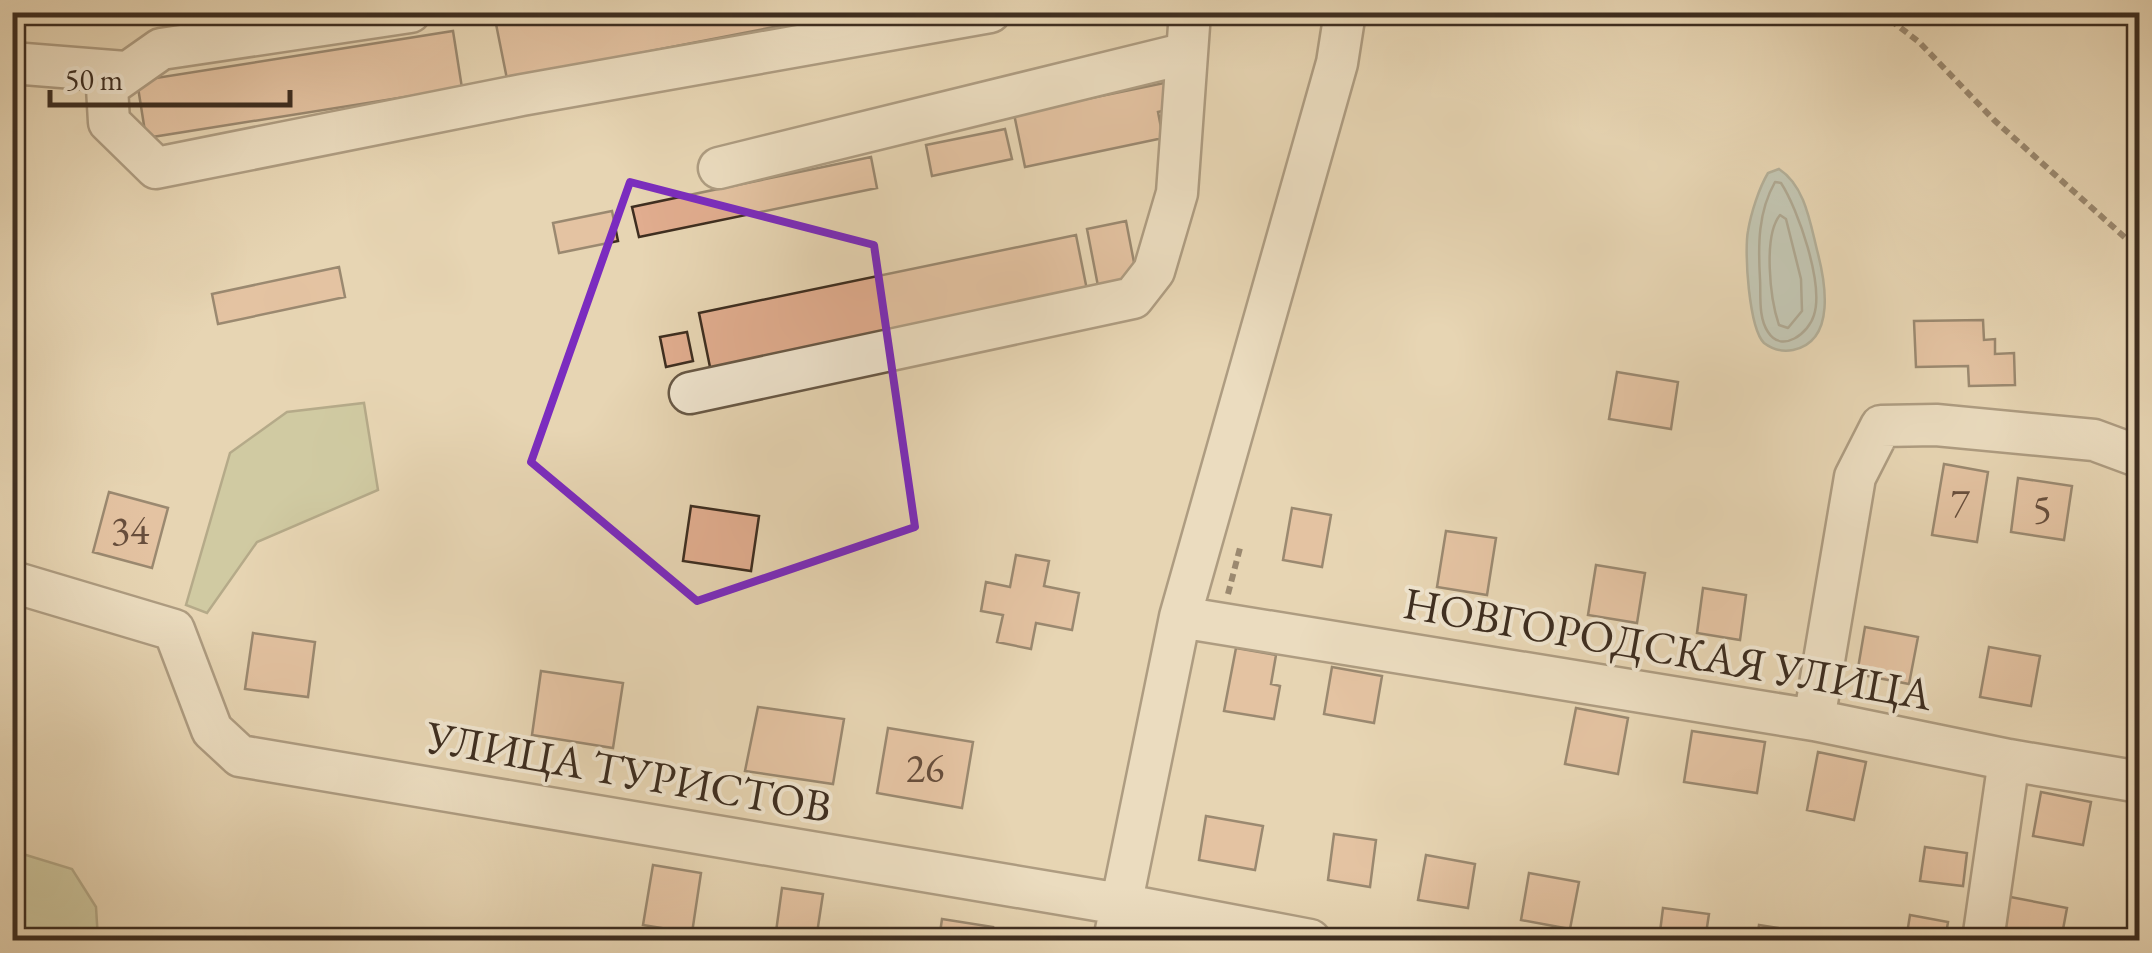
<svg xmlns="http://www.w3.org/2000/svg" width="2152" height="953" viewBox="0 0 2152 953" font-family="'EB Garamond',serif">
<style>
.green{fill:#b4bd8e;stroke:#797657;stroke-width:2.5}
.water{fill:#99b7b5;stroke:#758079;stroke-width:2.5}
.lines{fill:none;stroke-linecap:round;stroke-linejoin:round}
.shore{stroke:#6c726a;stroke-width:2.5}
.building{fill:#e1ad8f;stroke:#3e2e20;stroke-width:2.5}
.minor-casing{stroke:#685845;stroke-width:45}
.path{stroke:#3e2e20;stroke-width:6;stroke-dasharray:8 5;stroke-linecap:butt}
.minor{stroke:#efe4ce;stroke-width:40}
.marked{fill:none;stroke:#7b2cbf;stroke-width:8;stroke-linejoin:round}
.labels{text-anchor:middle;stroke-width:8;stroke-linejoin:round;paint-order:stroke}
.number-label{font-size:40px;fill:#674e3c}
.street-label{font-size:45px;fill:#3e2e20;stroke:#efe4ce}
</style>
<rect width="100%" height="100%" fill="#e7d5b3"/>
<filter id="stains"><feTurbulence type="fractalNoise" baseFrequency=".002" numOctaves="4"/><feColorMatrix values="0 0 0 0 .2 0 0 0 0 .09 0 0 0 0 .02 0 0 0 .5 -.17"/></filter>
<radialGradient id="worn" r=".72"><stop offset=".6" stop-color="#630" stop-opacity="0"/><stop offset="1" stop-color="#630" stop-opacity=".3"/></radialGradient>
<path class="green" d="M364,403L378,490L257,542L207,613L186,605L230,453L287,412Z
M13,851L72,869L96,907L98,940H13Z"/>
<path class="water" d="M1779,169C1805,186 1810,222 1817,250C1825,280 1837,341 1793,350C1783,352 1772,349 1764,343C1749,328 1744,252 1748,231C1751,213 1759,188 1768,173Z"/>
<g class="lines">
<path class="shore" d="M1775,182L1781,183C1798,209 1824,284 1814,315C1809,333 1782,354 1768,332C1758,317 1761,295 1760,279C1758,245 1758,212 1775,182Z
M1780,215L1786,219L1801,279L1802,311L1788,328L1779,325C1770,299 1763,236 1780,215Z"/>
</g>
<path class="building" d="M12,12H35V20L12,21Z
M531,12H782L784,25L507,79L495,19Z
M453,31L462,88L146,138L137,81Z
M1169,82L1175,108L1158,112L1163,138L1025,167L1014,114Z
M1005,129L1012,159L932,176L926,145Z
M871,157L877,188L639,237L632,207Z
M612,211L618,241L559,253L553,223Z
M1126,221L1137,278L1098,286L1087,229Z
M1076,235L1088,295L711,372L699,313Z
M339,267L345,297L218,324L212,294Z
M1983,320L1984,340L1995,339V354L2014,353L2015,385L1969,386L1968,366L1916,367L1914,321Z
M687,332L693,361L666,367L660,337Z
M1617,372L1678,382L1671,429L1609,419Z
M1944,464L1988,472L1977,542L1932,535Z
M2018,478L2072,486L2064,540L2011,532Z
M109,492L168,508L152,568L93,552Z
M691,506L759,516L751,571L683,561Z
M1292,508L1331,515L1322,567L1283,560Z
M1446,531L1496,538L1487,595L1437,587Z
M1016,555L1049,561L1044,586L1079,593L1072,630L1036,623L1031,649L997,642L1003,615L981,611L986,582L1010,587Z
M1596,565L1645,573L1637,623L1588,615Z
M1703,588L1746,595L1740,640L1697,633Z
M1865,627L1918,637L1909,684L1857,674Z
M253,633L315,642L308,697L245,689Z
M1989,647L2040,656L2031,706L1980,697Z
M1236,648L1276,655L1271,684L1280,686L1274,719L1224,711Z
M1332,667L1382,676L1374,723L1324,714Z
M541,671L623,683L613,748L532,735Z
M2138,684H2140V726L2132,725Z
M758,707L844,719L833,784L745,771Z
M1576,708L1628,718L1618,774L1565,764Z
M888,728L973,742L962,808L877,793Z
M1692,731L1765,742L1757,793L1684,782Z
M1818,752L1866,762L1854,820L1807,810Z
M2041,792L2091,802L2083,845L2033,836Z
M1206,816L1263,826L1255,870L1199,860Z
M1334,834L1376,840L1370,887L1328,880Z
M1925,847L1967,853L1963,886L1920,881Z
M1426,855L1475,864L1468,908L1418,900Z
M653,865L701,873L692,933L643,925Z
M1529,873L1579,882L1570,929L1521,920Z
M782,888L823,894L816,940L775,939Z
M2000,895L2067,908L2061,940H1992Z
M1663,908L1709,914L1705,940H1659Z
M1910,915L1948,922L1945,940H1906Z
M942,919L993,927L991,940H939Z
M1759,925L1817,934L1816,940H1757Z"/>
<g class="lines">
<defs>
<path id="minor" d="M410,12L161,49L107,87L109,122L156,168L522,95L990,12
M12,63L125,72
M719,168L1187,53
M690,393L1133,298L1154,271L1177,193L1190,12
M13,582L174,630L212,730L240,756L1120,904L1310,940
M1180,617L1814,720L2009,760L2140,782
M1814,720L1855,477L1881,426L1936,425L2094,440L2140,457
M1114,940L1180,617L1337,63L1345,12
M1983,940L2009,760"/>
</defs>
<use href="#minor" class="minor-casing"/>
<path class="path" d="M1880,12L1919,42L1994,120L2140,251
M1228,594L1240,548"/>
<use href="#minor" class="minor"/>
</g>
<path d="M0 0H2152V953H0ZM630,182L874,245L915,527L697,601L531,462Z" fill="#e7d5b3" fill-opacity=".55" fill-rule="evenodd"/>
<path class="marked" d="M630,182L874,245L915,527L697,601L531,462Z"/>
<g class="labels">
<g class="number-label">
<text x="1960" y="517">7</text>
<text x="2042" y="523">5</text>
<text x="130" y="544">34</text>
<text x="925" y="782">26</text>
</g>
<g class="street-label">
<text transform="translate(1668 648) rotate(10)" y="16">НОВГОРОДСКАЯ УЛИЦА</text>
<text transform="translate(629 771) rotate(10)" y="16">УЛИЦА ТУРИСТОВ</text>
</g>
</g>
<rect width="2152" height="953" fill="none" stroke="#e7d5b3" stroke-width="50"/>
<rect x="15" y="15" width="2122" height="923" fill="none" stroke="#3e2e20" stroke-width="5"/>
<rect x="25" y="25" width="2102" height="903" fill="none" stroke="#3e2e20" stroke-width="2.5"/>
<path d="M50 90v15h240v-15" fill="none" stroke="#3e2e20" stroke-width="5"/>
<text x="65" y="90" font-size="30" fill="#3e2e20" stroke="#efe4ce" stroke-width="8" paint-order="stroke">50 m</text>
<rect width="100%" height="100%" filter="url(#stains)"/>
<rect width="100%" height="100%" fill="url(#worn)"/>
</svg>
